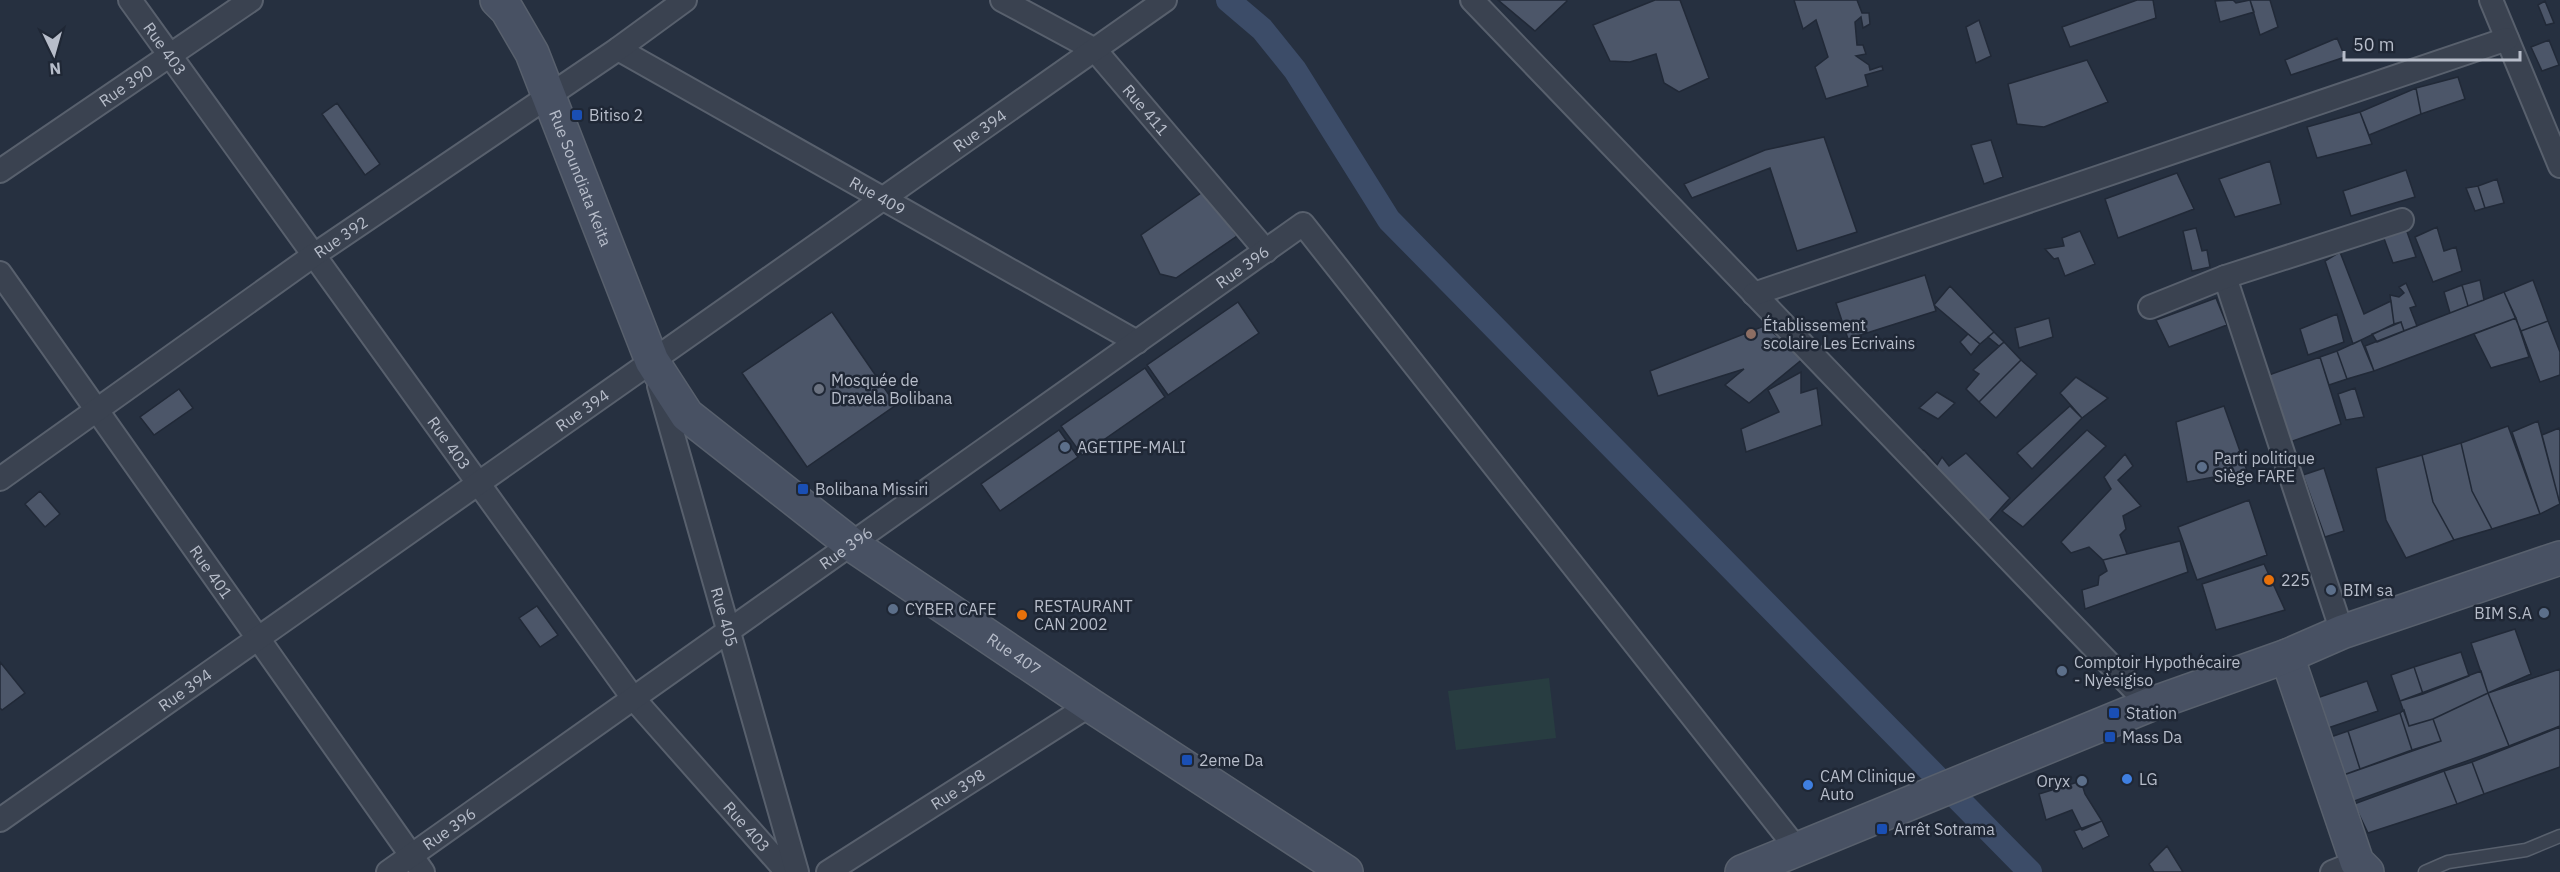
<svg xmlns="http://www.w3.org/2000/svg" width="2560" height="872" viewBox="0 0 2560 872" font-family="'IBM Plex Sans',sans-serif">
<style>
.green{fill:#283d41}
.lines{fill:none;stroke-linecap:round;stroke-linejoin:round}
.canal{stroke:#3c4c68;stroke-width:24}
.building{fill:#4c5669;stroke:#212937;stroke-width:1.5}
.lane-casing{stroke:#58606d;stroke-width:15}
.street-casing{stroke:#58606d;stroke-width:26}
.secondary-casing{stroke:#58606d;stroke-width:36}
.lane{stroke:#3a4250;stroke-width:12}
.street{stroke:#3a4250;stroke-width:22}
.secondary{stroke:#485163;stroke-width:33}
.transit-dot{fill:#1a4fb4;stroke:#1f2735;stroke-width:2}
.education-dot{fill:#8d6e63;stroke:#1f2735;stroke-width:2}
.worship-dot{fill:#6b7280;stroke:#1f2735;stroke-width:2}
.service-dot{fill:#5c6f8a;stroke:#1f2735;stroke-width:2}
.food-dot{fill:#e8710a;stroke:#1f2735;stroke-width:2}
.shop-dot{fill:#3f7fe0;stroke:#1f2735;stroke-width:2}
.labels{text-anchor:middle;stroke-width:5;stroke-linejoin:round;paint-order:stroke}
.street-label{font-size:16px;fill:#b7bdca;stroke:#1f2735}
.poi-label{font-size:16px;fill:#b7bdca;stroke:#1f2735;text-anchor:start}
</style>
<rect width="100%" height="100%" fill="#263040"/>
<path class="green" d="M1549,678L1556,738L1456,750L1448,691Z"/>
<g class="lines">
<path class="canal" d="M1228,0L1262,29L1295,70L1389,220L2030,872"/>
</g>
<path class="building" d="M1498,0H1566L1567,1L1535,31Z
M1655,0H1680L1709,78L1679,92L1664,83L1656,54L1630,62L1610,61L1593,25Z
M1794,0H1857L1862,13H1869L1870,24L1863,28L1861,17L1855,22L1857,45H1863L1866,54L1856,56L1869,65L1870,70L1882,66L1883,70L1865,75L1868,86L1826,99L1815,67L1828,57L1816,20L1803,29Z
M2137,0H2153L2156,18L2070,47L2062,27Z
M2233,0L2236,3L2250,0L2254,12L2220,22L2215,1Z
M2250,0H2270L2278,27L2260,35Z
M2545,1L2554,23L2546,25L2538,5Z
M1979,20L1991,56L1976,63L1966,27Z
M2337,38L2345,57L2291,75L2285,60Z
M2549,40L2559,65L2542,71L2531,47Z
M2087,60L2108,102L2044,127L2017,124L2008,84Z
M2458,77L2465,99L2421,114L2416,88Z
M2416,88L2421,114L2369,135L2360,112Z
M337,103L380,164L365,175L322,114Z
M2360,112L2372,144L2317,158L2307,127Z
M1824,137L1857,232L1797,251L1770,168L1692,198L1684,184L1765,150Z
M1991,140L2003,177L1984,184L1971,145Z
M2270,161L2281,204L2235,217L2219,179Z
M2406,170L2415,197L2351,216L2343,191Z
M2177,173L2194,209L2118,238L2105,199Z
M2497,179L2504,203L2485,208L2478,186Z
M2478,186L2485,208L2475,211L2466,188Z
M1204,191L1237,236L1176,278L1160,274L1141,235Z
M2405,226L2416,257L2393,263L2382,233Z
M2437,227L2444,251L2456,247L2462,271L2433,282L2415,237Z
M2196,228L2202,251L2207,250L2210,267L2192,271L2183,231Z
M2080,231L2095,264L2065,276L2058,258L2054,259L2045,249L2064,246L2062,238Z
M2340,252L2364,314L2391,301L2394,324L2353,344L2325,261Z
M1925,275L1936,311L1848,339L1836,303Z
M2480,280L2484,300L2468,306L2462,285Z
M2533,280L2548,321L2521,331L2504,292Z
M2406,283L2416,306L2410,308L2417,326L2404,331L2401,322L2394,324L2390,295L2399,297L2404,293L2399,287Z
M2462,285L2468,306L2450,313L2444,292Z
M1950,286L1994,332L1980,344L1934,305Z
M2504,292L2516,318L2374,371L2365,346Z
M2216,298L2227,325L2169,347L2156,320Z
M1238,302L1259,333L1168,395L1147,365Z
M832,312L896,405L807,467L742,373Z
M2337,314L2344,342L2308,355L2300,329Z
M2049,318L2053,337L2019,348L2015,328Z
M2516,318L2529,357L2491,368L2474,334Z
M2548,321L2560,352V375L2540,382L2521,331Z
M2401,322L2404,331L2377,342L2372,334Z
M1764,326L1805,357L1749,403L1725,385L1744,369L1658,396L1650,371Z
M1994,332L2004,342L1999,346L1988,337Z
M1968,334L1980,344L1971,355L1960,342Z
M2361,340L2374,371L2347,379L2337,351Z
M2004,342L2021,360L1979,402L1966,389L1979,374L1973,370Z
M2337,351L2347,379L2329,385L2320,357Z
M2320,357L2341,424L2290,442L2266,376Z
M2021,360L2037,374L1996,418L1979,402Z
M1145,368L1165,397L1082,455L1061,426Z
M1801,372V393L1817,388L1822,425L1746,452L1741,429L1779,412L1768,390Z
M2076,377L2108,398L2082,418L2060,393Z
M2355,388L2364,417L2346,420L2338,394Z
M179,389L193,408L154,435L140,417Z
M1937,392L1955,403L1938,419L1919,408Z
M2070,406L2082,418L2032,469L2017,453Z
M2224,406L2247,471L2187,482L2176,422Z
M2538,421L2560,504L2540,514L2512,432Z
M2508,426L2540,514L2492,529L2472,491L2461,443Z
M2559,428L2560,431V504L2542,435Z
M1059,430L1078,457L1000,511L981,484Z
M2087,430L2106,446L2023,527L2002,511Z
M2461,443L2472,491L2492,529L2454,540L2433,502L2422,455Z
M1924,450L1937,465L1942,457L1949,466L1966,453L2010,498L1981,530L1913,459Z
M2125,454L2133,466L2118,480L2141,506L2123,516L2126,529L2120,535L2127,554L2103,560L2089,547L2071,553L2061,542L2111,489L2104,477Z
M2422,455L2433,502L2454,540L2406,558L2386,520L2376,468Z
M2324,468L2344,531L2325,537L2303,475Z
M40,491L60,514L45,527L25,504Z
M2249,500L2267,555L2197,580L2178,527Z
M2180,541L2188,572L2085,609L2082,590L2098,585L2099,576L2107,571L2103,560Z
M2264,564L2285,610L2216,630L2202,584Z
M537,606L558,635L540,647L519,618Z
M2515,629L2531,674L2488,693L2471,643Z
M2461,652L2469,676L2423,694L2414,667Z
M0,662L25,693L2,710L0,708Z
M2414,667L2423,694L2400,701L2391,675Z
M2560,669V726L2509,746L2488,693Z
M2481,671L2488,693L2433,719L2409,726L2400,701Z
M2367,681L2378,711L2322,730L2311,700Z
M2488,693L2509,746L2346,804L2335,778L2441,741L2433,719Z
M2404,710L2409,726L2433,719L2441,741L2412,750L2400,713Z
M2400,713L2412,750L2360,769L2348,731Z
M2560,727V767L2484,794L2472,762Z
M2348,731L2360,769L2335,778L2322,740Z
M2472,762L2484,794L2457,804L2444,771Z
M2444,771L2457,804L2368,833L2354,804Z
M2081,781L2085,794L2102,821L2082,830L2072,810L2046,820L2039,794Z
M2102,821L2109,836L2083,849L2074,831Z
M2167,846L2183,872H2154L2149,864Z"/>
<g class="lines">
<defs>
<path id="lane" d="M2425,872L2448,862L2526,850L2560,836"/>
<g id="street">
<path id="s1" d="M130,0L633,698L787,872"/>
<path id="s2" d="M1002,0L1095,50L1266,251"/>
<path d="M1472,0L2149,705"/>
<path d="M2491,0L2560,166"/>
<path id="s3" d="M618,49L1137,342"/>
<path id="s4" d="M0,171L251,0"/>
<path id="s5" d="M0,273L423,872"/>
<path d="M2225,277L2342,632"/>
<path d="M1754,294L2507,39"/>
<path d="M2150,307L2225,277L2402,220"/>
<path id="s6" d="M659,386L797,872"/>
<path id="s7" d="M0,479L314,255L618,49L685,0"/>
<path id="s8" d="M0,820L1165,0"/>
<path id="s9" d="M388,872L1303,224L1797,849"/>
<path id="s10" d="M828,872L1090,705"/>
<path d="M2332,872L2357,862"/>
</g>
<g id="secondary">
<path id="s11" d="M497,0L507,10L532,53L652,361L687,415L851,544L1090,705L1346,872"/>
<path d="M2287,656L2357,862L2367,872"/>
<path d="M1742,872L2149,705L2287,656L2342,632L2560,558"/>
</g>
</defs>
<use href="#lane" class="lane-casing"/>
<use href="#street" class="street-casing"/>
<use href="#secondary" class="secondary-casing"/>
<use href="#lane" class="lane"/>
<use href="#street" class="street"/>
<use href="#secondary" class="secondary"/>
</g>
<g class="transit-dot">
<rect x="571" y="109" width="12" height="12" rx="3"/>
<rect x="797" y="483" width="12" height="12" rx="3"/>
<rect x="2108" y="707" width="12" height="12" rx="3"/>
<rect x="2104" y="731" width="12" height="12" rx="3"/>
<rect x="1181" y="754" width="12" height="12" rx="3"/>
<rect x="1876" y="823" width="12" height="12" rx="3"/>
</g>
<circle class="education-dot" cx="1751" cy="334" r="6"/>
<circle class="worship-dot" cx="819" cy="389" r="6"/>
<g class="service-dot">
<circle cx="1065" cy="447" r="6"/>
<circle cx="2202" cy="467" r="6"/>
<circle cx="2331" cy="590" r="6"/>
<circle cx="893" cy="609" r="6"/>
<circle cx="2544" cy="613" r="6"/>
<circle cx="2062" cy="671" r="6"/>
<circle cx="2082" cy="781" r="6"/>
</g>
<g class="food-dot">
<circle cx="2269" cy="580" r="6"/>
<circle cx="1022" cy="615" r="6"/>
</g>
<g class="shop-dot">
<circle cx="2127" cy="779" r="6"/>
<circle cx="1808" cy="785" r="6"/>
</g>
<g class="labels">
<g class="street-label">
<text dy="6" stroke="none"><textPath href="#s1" startOffset="60">Rue 403</textPath></text>
<text dy="6" stroke="none"><textPath href="#s4" startOffset="152">Rue 390</textPath></text>
<text dy="6" stroke="none"><textPath href="#s2" startOffset="184">Rue 411</textPath></text>
<text dy="6" stroke="none"><textPath href="#s8" startOffset="1198">Rue 394</textPath></text>
<text dy="6" stroke="none"><textPath href="#s11" startOffset="198">Rue Soundiata Keita</textPath></text>
<text dy="6" stroke="none"><textPath href="#s3" startOffset="298">Rue 409</textPath></text>
<text dy="6" stroke="none"><textPath href="#s7" startOffset="418">Rue 392</textPath></text>
<text dy="6" stroke="none"><textPath href="#s9" startOffset="1047">Rue 396</textPath></text>
<text dy="6" stroke="none"><textPath href="#s8" startOffset="712">Rue 394</textPath></text>
<text dy="6" stroke="none"><textPath href="#s1" startOffset="546">Rue 403</textPath></text>
<text dy="6" stroke="none"><textPath href="#s9" startOffset="561">Rue 396</textPath></text>
<text dy="6" stroke="none"><textPath href="#s5" startOffset="366">Rue 401</textPath></text>
<text dy="6" stroke="none"><textPath href="#s6" startOffset="240">Rue 405</textPath></text>
<text dy="6" stroke="none"><textPath href="#s11" startOffset="864">Rue 407</textPath></text>
<text dy="6" stroke="none"><textPath href="#s8" startOffset="226">Rue 394</textPath></text>
<text dy="6" stroke="none"><textPath href="#s10" startOffset="154">Rue 398</textPath></text>
<text dy="6" stroke="none"><textPath href="#s1" startOffset="1032">Rue 403</textPath></text>
<text dy="6" stroke="none"><textPath href="#s9" startOffset="75">Rue 396</textPath></text>
</g>
<g class="poi-label">
<text x="589" y="121">Bitiso 2</text>
<text x="1763" y="331">Établissement<tspan x="1763" dy="18">scolaire Les Ecrivains</tspan></text>
<text x="831" y="386">Mosquée de<tspan x="831" dy="18">Dravela Bolibana</tspan></text>
<text x="1077" y="453">AGETIPE-MALI</text>
<text x="2214" y="464">Parti politique<tspan x="2214" dy="18">Siège FARE</tspan></text>
<text x="815" y="495">Bolibana Missiri</text>
<text x="2281" y="586">225</text>
<text x="2343" y="596">BIM sa</text>
<text x="1034" y="612">RESTAURANT<tspan x="1034" dy="18">CAN 2002</tspan></text>
<text x="905" y="615">CYBER CAFE</text>
<text x="2532" y="619" text-anchor="end">BIM S.A</text>
<text x="2074" y="668">Comptoir Hypothécaire<tspan x="2074" dy="18">- Nyèsigiso</tspan></text>
<text x="2126" y="719">Station</text>
<text x="2122" y="743">Mass Da</text>
<text x="1199" y="766">2eme Da</text>
<text x="1820" y="782">CAM Clinique<tspan x="1820" dy="18">Auto</tspan></text>
<text x="2139" y="785">LG</text>
<text x="2070" y="787" text-anchor="end">Oryx</text>
<text x="1894" y="835">Arrêt Sotrama</text>
</g>
</g>
<g transform="translate(54 54) rotate(175)" stroke="#1f2735" stroke-width="4.5" paint-order="stroke">
<path d="M0-4.5L10 22L0 15L-10 22Z" fill="#b7bdca"/>
<text y="-9" font-size="16" font-weight="bold" text-anchor="middle" fill="#b7bdca">N</text>
</g>
<path d="M2344 51v9h176v-9" fill="none" stroke="#b7bdca" stroke-width="3"/>
<text x="2353" y="51" font-size="18" fill="#b7bdca" stroke="#1f2735" stroke-width="4.5" paint-order="stroke">50 m</text>
</svg>
